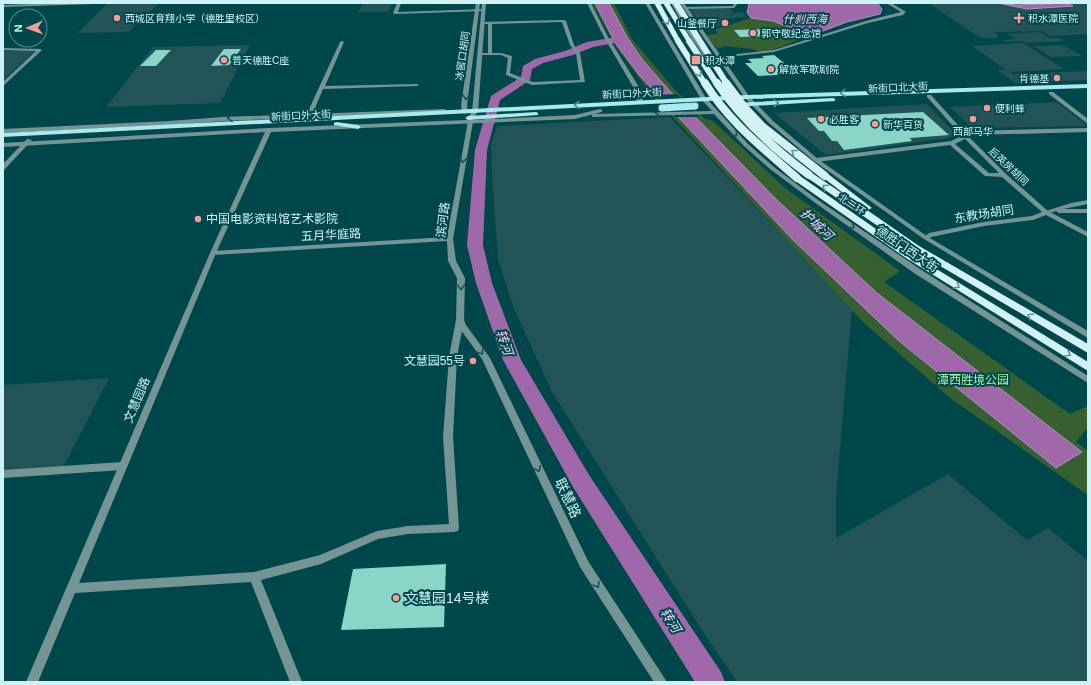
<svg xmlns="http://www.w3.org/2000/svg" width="1091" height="685" viewBox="0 0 1091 685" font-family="Arial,'Noto Sans SC',sans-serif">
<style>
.built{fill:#225356}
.green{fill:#376031}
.water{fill:#9f68a9;stroke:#ad92c0}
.pier{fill:#00474b}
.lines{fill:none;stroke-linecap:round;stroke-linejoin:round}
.river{fill:#9f68a9;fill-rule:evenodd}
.building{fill:#8bd5c8}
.minor{fill:#759496;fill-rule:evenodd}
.tertiary{fill:#759496;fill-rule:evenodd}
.primary{fill:#a8eaee;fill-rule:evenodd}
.trunk{fill:#d2f2f4;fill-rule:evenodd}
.primary-bridge{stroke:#a8eaee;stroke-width:7}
.trunk-bridge-far1{stroke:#d2f2f4;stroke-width:6}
.trunk-bridge{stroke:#d2f2f4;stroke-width:8}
.oneway{stroke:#5e9497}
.oneway2{stroke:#4c9094}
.oneway3{stroke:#125356}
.poi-dot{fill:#f59b99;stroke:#00474b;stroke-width:1.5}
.labels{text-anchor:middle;stroke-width:4;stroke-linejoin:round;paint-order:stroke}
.far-poi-label{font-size:10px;fill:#cef3f6;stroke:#00474b;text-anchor:start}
.far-street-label{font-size:10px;fill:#cef3f6;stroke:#00474b}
.far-water-label{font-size:11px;font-style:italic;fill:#f2d4f7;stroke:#00474b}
.street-label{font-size:12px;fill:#cef3f6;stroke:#00474b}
.poi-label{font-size:12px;fill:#cef3f6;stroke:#00474b;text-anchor:start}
.park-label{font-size:12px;fill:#a6f69b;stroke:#00474b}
.water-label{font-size:13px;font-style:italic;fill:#f2d4f7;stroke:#00474b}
.near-street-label{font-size:14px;fill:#cef3f6;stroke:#00474b}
.near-poi-label{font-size:14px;fill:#cef3f6;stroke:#00474b;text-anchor:start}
</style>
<rect width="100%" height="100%" fill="#00474b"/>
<path class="built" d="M159,3L128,32L77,33L107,4Z
M363,3H392L388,12H358Z
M918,3H1088V34L1050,36L1041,31L995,32L998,36L997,38H980L930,4Z
M692,8H730L733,13L743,12L746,17L726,19L731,24L704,28L690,10Z
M1040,32L1050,38H1059L1064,41L1026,43L1023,41L1005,42L1002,40L1015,39L1007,34Z
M1023,43L1064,69L1011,72L1012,74L1088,71V80L1015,83L998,70H1006L972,46Z
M250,45L220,103L106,107L153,47Z
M1063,45L1082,56L1051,57L1033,46Z
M30,50L35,51L3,80V51Z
M1057,102L1087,126L972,128L950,107Z
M927,104L955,133L949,138L826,155L774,113Z
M670,117L852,308L836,497V538L948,474L1027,540L1048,528L1088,561V682H737L703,632L552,392L513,306L498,259L492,175L491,144L497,126Z
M109,378L64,466L3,470V385Z"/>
<path class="green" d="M592,3H614L632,39L674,89L705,119L712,120L785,188L900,271L884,282L1070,414L1088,406V427L1076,442L1088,451V495L950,398L863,322L649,91L617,48Z
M751,18L782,23L801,39L772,50L760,52L753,49L724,46L718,49L706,35L717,34L716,29Z"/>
<path class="water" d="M595,3H609L627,37L642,59L668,89L776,199L877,293L1082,452L1056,468L899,341L793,240L640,76L616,44Z
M749,3H877L882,9L880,14L847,22L812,35L793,38L787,34L788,27L773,21L751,18L747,13Z
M998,3L1018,5L1066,3L1073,6L1027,9Z"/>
<path class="pier" d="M677,94L700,117H676L656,95Z"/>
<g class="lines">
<path class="river" d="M622,36L627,39L626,41L593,47L573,55L543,63L532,69L530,80L500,100L487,150L483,245L492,283L521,360L589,475L721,672L725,682H695L573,487L503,360L476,283L467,245L475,150L491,96L521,77L523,66L535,59L565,51L587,42Z"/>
</g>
<path class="building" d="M765,29L772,36L740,37L734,30Z
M224,49H241L229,65L211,66Z
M156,50H171L156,66H140Z
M774,55L798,74L758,76L745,63H752L748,59L764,58L762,56Z
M923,112L949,135L910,138L912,141L844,150L837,141H832L824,131H819L807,118Z
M446,564L444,627L341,630L353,569Z"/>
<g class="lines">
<path class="minor" d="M58,3H97L95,4L3,7V5Z
M397,3H401L398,12L484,9L486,10L484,11L395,14L393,13Z
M587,3H591L608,37L645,97L640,103L635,102L639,97L604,37Z
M734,3H738L734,8L685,9L683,8L685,7L733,6Z
M886,3H891L906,12L903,15L868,23L774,52L720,58L718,57L720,56L774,50L866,21L901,12Z
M564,20L566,21L574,45L580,53L585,82L532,85L506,75L508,58L501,55H481L479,54L481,53H488V24H482V22ZM562,22L570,45L576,53L580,80L533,82L510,73L512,56L501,53H492V24Z
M342,41L344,42L325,86L417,84L419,85L417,86L323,89L310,120L305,121L304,120L340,42Z
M3,48L40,49L42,50L3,86V82L36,51L3,50Z
M1049,92H1053L1088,119V124L1049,94Z
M927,95H931L966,134L972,131L1088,128V132L973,135L969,137L1006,174L1048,211L1088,232V237L1046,215L1033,220L984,226L931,237L928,239H924V237L929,233L984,222L1032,216L1042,212L1002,177L985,176L950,145L816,162L813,160L816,158L951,141L962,136L927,97ZM965,139L999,173H989L955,144Z
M468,121L473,122L453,239L456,261L465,278L464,320L466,325L490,358L588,561L667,682H654L580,567L482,359L458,326L456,320L457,278L448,261L447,241L213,255L210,253L213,251L447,237Z
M27,139L32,140L5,169L3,170V164Z
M122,462L125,463L127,466L125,469L122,470L3,478V470Z"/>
<path class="tertiary" d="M476,3H480L467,105L468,112L465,114L462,112L461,105Z
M482,3H486L478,112L473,118V120L575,115L600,109L602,110V112L575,119L271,132L216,253L79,583L254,572L320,555L377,531L408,526L449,524L443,437L449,357L456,320L460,317L464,320L457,357L453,437L459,528L458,531L454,532L408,534L378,539L321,564L261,580L302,682H290L251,582L75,593L38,682H26L210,253L265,132L3,147V143L269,128L467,120V118L472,112Z
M645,3H649L706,98L748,144L774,167L818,200L920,269L1088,376V383L914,273L814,202L770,169L744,146L714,114L592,117V115L594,114L712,111L701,99Z
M671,3H675L690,30L715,66V67H711L686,30Z
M680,3H684L749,96L773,121L818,159L928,237L1088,331V338L924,239L814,161L769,123L745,98Z
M444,109L447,111L446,112L223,121L169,125L3,133V129L169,121L223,117Z
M1088,200V204L1063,209H1088V213H1059L1056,211L1046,214L1043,212L1071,203Z"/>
<path class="primary" d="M1088,84V88L747,99L3,137V133L747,95Z
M833,98L835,99V101L735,107L732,105L735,103Z
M536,112L538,113V115L468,120L465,118L468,116Z
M336,122L358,125L361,127L358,129L334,125V123Z"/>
<path class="trunk" d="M654,3H660L681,41L680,42L675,41Z
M663,3H669L692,41L691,42H687Z
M806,173H812L855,202L821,176L825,174H828L872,208L867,210L919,246L1088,344V353L913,250L806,177Z
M794,176H800L912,254L1088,362V371L906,258L794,180Z"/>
<path class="primary-bridge" d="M662,108L695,106"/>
<path class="trunk-bridge-far1" d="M676,3L727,84
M678,41L705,84
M689,41L717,84"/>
<path class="trunk-bridge" d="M705,83C729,122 763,148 797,178
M717,83C741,119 774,149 809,175
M726,83L745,108L763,127L825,176"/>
</g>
<defs><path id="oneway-chevron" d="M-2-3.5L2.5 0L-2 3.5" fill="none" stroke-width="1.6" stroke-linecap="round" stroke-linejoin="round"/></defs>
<g class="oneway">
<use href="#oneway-chevron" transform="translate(667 22) rotate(59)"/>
<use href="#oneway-chevron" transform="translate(699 74) rotate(59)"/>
<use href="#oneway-chevron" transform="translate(794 152) rotate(-142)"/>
<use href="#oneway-chevron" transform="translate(825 187) rotate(-145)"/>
<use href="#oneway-chevron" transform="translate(957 286) rotate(32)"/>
<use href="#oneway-chevron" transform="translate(1030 316) rotate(-150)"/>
<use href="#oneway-chevron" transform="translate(1068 354) rotate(31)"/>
</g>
<g class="oneway2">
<use href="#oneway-chevron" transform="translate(843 93) rotate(178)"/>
<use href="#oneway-chevron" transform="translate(776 103) rotate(-3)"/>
<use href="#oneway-chevron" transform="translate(577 105) rotate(177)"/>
</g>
<g class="oneway3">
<use href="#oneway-chevron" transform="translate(466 97) rotate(98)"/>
<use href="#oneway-chevron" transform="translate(656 115) rotate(-3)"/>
<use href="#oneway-chevron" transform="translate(230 118) rotate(178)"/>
<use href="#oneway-chevron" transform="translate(735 134) rotate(47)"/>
<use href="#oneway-chevron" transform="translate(463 160) rotate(100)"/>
<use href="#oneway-chevron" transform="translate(852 226) rotate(34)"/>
<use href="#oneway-chevron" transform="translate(461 287) rotate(90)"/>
<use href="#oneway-chevron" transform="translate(481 352) rotate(56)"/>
<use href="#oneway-chevron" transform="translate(538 469) rotate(64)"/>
<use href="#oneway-chevron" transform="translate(597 585) rotate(59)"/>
</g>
<g class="poi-dot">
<circle cx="117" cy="18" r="4"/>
<path d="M1017 12h4v4h4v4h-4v4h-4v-4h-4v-4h4z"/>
<circle cx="725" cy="23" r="4"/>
<circle cx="753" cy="33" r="4"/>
<circle cx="224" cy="60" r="4"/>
<rect x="691" y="55" width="10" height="10" rx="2"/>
<circle cx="771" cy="69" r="4"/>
<circle cx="1057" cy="78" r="4"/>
<circle cx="987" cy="108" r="4"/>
<circle cx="821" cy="119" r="4"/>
<circle cx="973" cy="119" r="4"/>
<circle cx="875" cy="124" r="4"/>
<circle cx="198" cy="219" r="4"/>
<circle cx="473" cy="361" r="4"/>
<circle cx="396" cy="598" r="4"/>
</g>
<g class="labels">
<g class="far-poi-label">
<text x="125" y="22">西城区育翔小学（德胜里校区）</text>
<text x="1028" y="22">积水潭医院</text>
<text x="717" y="27" text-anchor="end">山釜餐厅</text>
<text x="761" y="37">郭守敬纪念馆</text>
<text x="232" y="64">普天德胜C座</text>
<text x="705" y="64">积水潭</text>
<text x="779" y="73">解放军歌剧院</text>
<text x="1049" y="82" text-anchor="end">肯德基</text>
<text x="995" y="112">便利蜂</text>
<text x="829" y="123">必胜客</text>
<text x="883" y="128">新华百货</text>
<text x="973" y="135" text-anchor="middle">西部马华</text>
</g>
<g class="far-street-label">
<text transform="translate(462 56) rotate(-82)" y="4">冰窖口胡同</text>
<text transform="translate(898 87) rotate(-3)" y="4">新街口北大街</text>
<text transform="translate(632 93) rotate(-3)" y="4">新街口外大街</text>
<text transform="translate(301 115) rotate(-3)" y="4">新街口外大街</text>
<text transform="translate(1009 166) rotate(43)" y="4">后英房胡同</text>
<text transform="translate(852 204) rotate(34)" y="4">北二环</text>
</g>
<g class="far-water-label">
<text x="805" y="23">什刹西海</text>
</g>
<g class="street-label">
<text transform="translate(984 214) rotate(-9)" y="4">东教场胡同</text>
<text transform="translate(443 220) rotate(-83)" y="4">滨河路</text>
<text transform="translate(331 235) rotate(-3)" y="4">五月华庭路</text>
<text transform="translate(907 249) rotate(34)" y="4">德胜门西大街</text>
<text transform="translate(137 400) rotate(-67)" y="4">文慧园路</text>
</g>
<g class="poi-label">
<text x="206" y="223">中国电影资料馆艺术影院</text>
<text x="465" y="365" text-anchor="end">文慧园55号</text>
</g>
<g class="park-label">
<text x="973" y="384">潭西胜境公园</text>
</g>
<g class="water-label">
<text transform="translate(817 224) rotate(43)" y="5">护城河</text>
<text transform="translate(505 342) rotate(70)" y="5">转河</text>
<text transform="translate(671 620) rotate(57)" y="5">转河</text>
</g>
<g class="near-street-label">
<text transform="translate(568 498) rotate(65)" y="5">联慧路</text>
</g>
<g class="near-poi-label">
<text x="404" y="603">文慧园14号楼</text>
</g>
</g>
<rect width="1091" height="685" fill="none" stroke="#cef3f6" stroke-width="8"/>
<g transform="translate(28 28) rotate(268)"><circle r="19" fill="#00474b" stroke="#528c8f"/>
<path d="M0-3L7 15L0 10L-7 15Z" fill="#f59b99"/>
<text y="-6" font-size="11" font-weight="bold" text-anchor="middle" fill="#cef3f6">N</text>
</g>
</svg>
